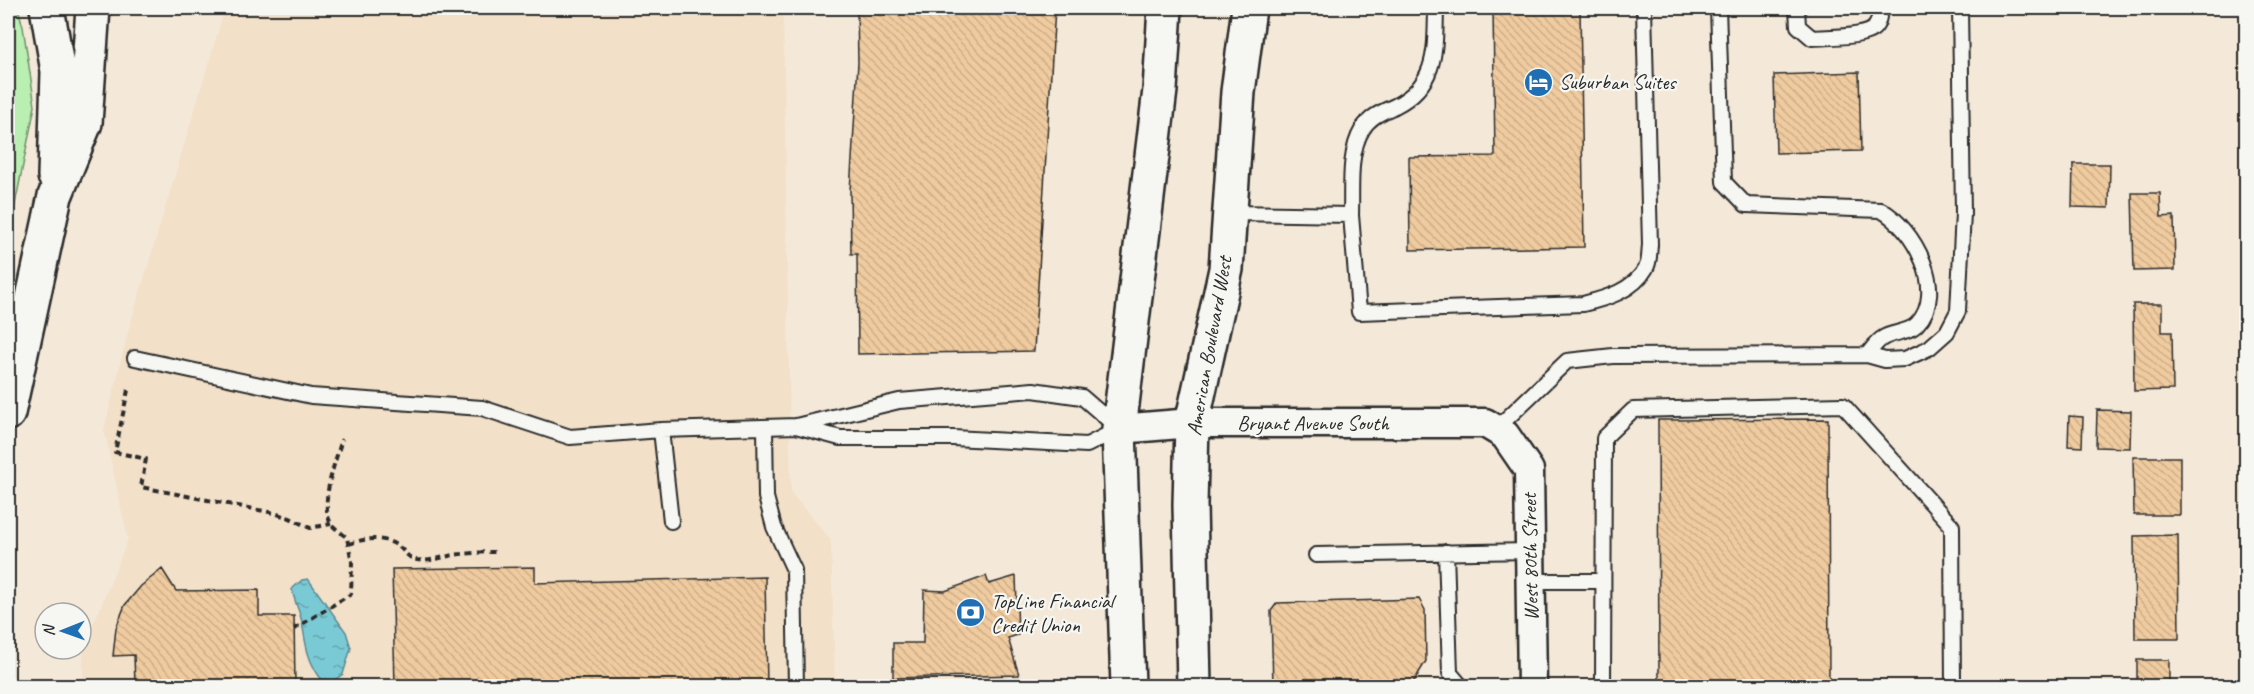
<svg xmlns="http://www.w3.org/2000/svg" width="2254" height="694" viewBox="0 0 2254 694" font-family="Caveat,sans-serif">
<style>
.built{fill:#f2e0c8}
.green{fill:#b9efb0;stroke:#728d6e;stroke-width:1.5}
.water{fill:url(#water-ripples);stroke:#5a8a92;stroke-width:1.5}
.building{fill:url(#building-back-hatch);stroke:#2b2b2b;stroke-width:1.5}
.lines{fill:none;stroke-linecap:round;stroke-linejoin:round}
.service-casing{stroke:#2b2b2b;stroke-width:18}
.minor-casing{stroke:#2b2b2b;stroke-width:33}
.secondary-casing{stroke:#2b2b2b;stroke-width:38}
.motorway-casing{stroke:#2b2b2b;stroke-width:38}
.path{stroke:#2b2b2b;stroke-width:4;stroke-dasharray:6 4.5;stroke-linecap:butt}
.service{stroke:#f6f6f2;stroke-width:14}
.minor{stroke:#f6f6f2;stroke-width:28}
.secondary{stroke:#f6f6f2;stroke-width:33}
.motorway{stroke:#f6f6f2;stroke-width:33}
.labels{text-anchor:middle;stroke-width:4.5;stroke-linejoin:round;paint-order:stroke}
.poi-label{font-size:21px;fill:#2b2b2b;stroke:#f6f6f2;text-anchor:start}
.street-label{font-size:21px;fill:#2b2b2b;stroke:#f6f6f2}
</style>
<defs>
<pattern id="water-ripples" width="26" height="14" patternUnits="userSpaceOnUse" patternTransform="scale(1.5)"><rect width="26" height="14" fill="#7acad6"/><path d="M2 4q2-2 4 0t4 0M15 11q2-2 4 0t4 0" fill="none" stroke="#64a4ae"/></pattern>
<pattern id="building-back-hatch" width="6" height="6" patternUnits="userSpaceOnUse" patternTransform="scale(1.5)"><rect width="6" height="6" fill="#efcb9f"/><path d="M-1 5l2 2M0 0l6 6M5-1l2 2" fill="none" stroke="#cdae89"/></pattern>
</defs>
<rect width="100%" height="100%" fill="#f4e9d9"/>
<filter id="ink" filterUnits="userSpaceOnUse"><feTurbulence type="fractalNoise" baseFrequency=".0167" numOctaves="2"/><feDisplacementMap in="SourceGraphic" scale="12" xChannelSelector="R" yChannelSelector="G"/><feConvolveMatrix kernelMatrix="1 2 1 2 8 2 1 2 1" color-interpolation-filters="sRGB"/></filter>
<g filter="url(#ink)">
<path class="built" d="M225,8H783L791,493L831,540L835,686H83V650L128,539L104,430L128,332Z"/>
<path class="green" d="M8,8H18L23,27L35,106L8,239Z"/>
<path class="water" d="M308,579L346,632L351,648L343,674L333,681L322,680C307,661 306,645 302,622C299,610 294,600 292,589L302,580Z"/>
<path class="building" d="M857,8H1055L1034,351L858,354L857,254H851L850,191L858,63Z
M1493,8H1580L1584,247L1410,250L1409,157L1495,156Z
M1859,72L1861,151L1776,153L1774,75Z
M2073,164H2110L2109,208L2072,207Z
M2132,193H2160L2161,217L2174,216L2175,270L2134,271Z
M2133,304H2162V332H2172L2173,390L2134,391Z
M2097,410L2131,411L2130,448L2096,447Z
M2069,416L2083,417L2082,447L2068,446Z
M1828,419L1829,686H1659L1658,420Z
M2133,457H2180V515H2134Z
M2178,535L2179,639H2135L2134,536Z
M535,567V583L765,577L767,686H395L392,569Z
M162,569L176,591L259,590V616H294L295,686H135L134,655L113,656L116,628L125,605L141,586Z
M986,576L989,584L1016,576L1018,635L1008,638L1019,675L893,678V643H923L924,590L945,591Z
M1419,599L1425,610L1426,661L1411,686H1273L1271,611L1277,603Z
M2137,660H2169V686H2137Z"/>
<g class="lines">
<defs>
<path id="service" d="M1718,8L1724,182L1746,205L1881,210C1914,228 1948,292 1917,324C1909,333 1892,332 1883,338C1877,341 1872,349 1867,355
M1797,8L1798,26L1812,38C1827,37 1866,38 1875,27C1880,21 1879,14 1880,8
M1230,213L1351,215L1359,312L1583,304C1607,298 1633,291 1646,268C1650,262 1649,251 1650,245L1644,8
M1351,215C1352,188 1348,153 1362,130C1370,116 1382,112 1395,106C1438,84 1435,49 1436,8
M135,358L311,396L482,408L570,437L661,430L796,426L899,401L1033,390L1082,397L1119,429L1087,445L953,438H840L796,426
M765,427L766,497L774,527L794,570L796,686
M1496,429L1567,361L1613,356L1867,355L1885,360L1905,359L1929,348L1947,332L1958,311L1963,213L1960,8
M661,430L671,521
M1446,552L1450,673L1461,686
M1316,555L1530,551
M1531,581H1603
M1603,686L1604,438L1633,410L1843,405L1952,526L1953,686"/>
<path id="minor" d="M1119,429L1192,423H1485L1505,435L1529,470L1532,686"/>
<path id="secondary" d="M1128,686L1119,429L1160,90L1165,8
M1194,686L1190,505L1192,423L1226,269L1238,92L1249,8"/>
<path id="motorway" d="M47,8L58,71L55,176
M8,413L55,196L85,123L93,8"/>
</defs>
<use href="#service" class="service-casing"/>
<use href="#minor" class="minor-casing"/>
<use href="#secondary" class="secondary-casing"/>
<use href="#motorway" class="motorway-casing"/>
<path class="path" d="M128,390L115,452L146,459L141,487L274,513L290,518L310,528L331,524
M349,544C365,538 383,536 398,546C405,551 407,558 417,560C430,562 442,557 454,555C468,553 483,552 497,552
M294,629L351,594L352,562L347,538C343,534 337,530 333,526C317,508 336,460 342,439"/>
<use href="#service" class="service"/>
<use href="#minor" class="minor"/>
<use href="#secondary" class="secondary"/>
<use href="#motorway" class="motorway"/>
</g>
</g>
<defs>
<symbol id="hotel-disc" viewBox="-11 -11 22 22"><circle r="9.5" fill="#1f6fb2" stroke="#f6f6f2"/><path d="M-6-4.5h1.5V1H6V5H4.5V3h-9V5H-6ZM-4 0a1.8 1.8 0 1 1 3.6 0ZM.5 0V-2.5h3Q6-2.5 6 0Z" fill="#fff"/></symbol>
<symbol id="bank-disc" viewBox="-11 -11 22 22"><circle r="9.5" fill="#1f6fb2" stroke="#f6f6f2"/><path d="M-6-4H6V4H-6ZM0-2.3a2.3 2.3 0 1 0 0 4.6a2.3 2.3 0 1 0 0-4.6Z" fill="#fff"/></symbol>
</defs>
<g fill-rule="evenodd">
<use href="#hotel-disc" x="1522" y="66" width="33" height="33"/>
<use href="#bank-disc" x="954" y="596" width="33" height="33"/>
</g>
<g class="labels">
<g class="poi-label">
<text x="1559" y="89">Suburban Suites</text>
<text x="991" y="608">TopLine Financial<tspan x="991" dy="24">Credit Union</tspan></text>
</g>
<g class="street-label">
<text transform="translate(1209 346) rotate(-80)" y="7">American Boulevard West</text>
<text x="1313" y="430">Bryant Avenue South</text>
<text transform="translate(1530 557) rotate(-91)" y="7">West 80th Street</text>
</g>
</g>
<rect width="2254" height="694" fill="none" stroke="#f6f6f2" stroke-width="30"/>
<rect x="15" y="15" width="2224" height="664" fill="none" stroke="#2b2b2b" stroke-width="2" filter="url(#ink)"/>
<g transform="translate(63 631) rotate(269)"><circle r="28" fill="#f6f6f2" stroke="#a5a5a2" stroke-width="1.5"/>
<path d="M0-4.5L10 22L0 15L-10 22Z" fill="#1f6fb2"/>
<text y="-9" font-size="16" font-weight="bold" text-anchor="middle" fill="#2b2b2b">N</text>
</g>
</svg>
